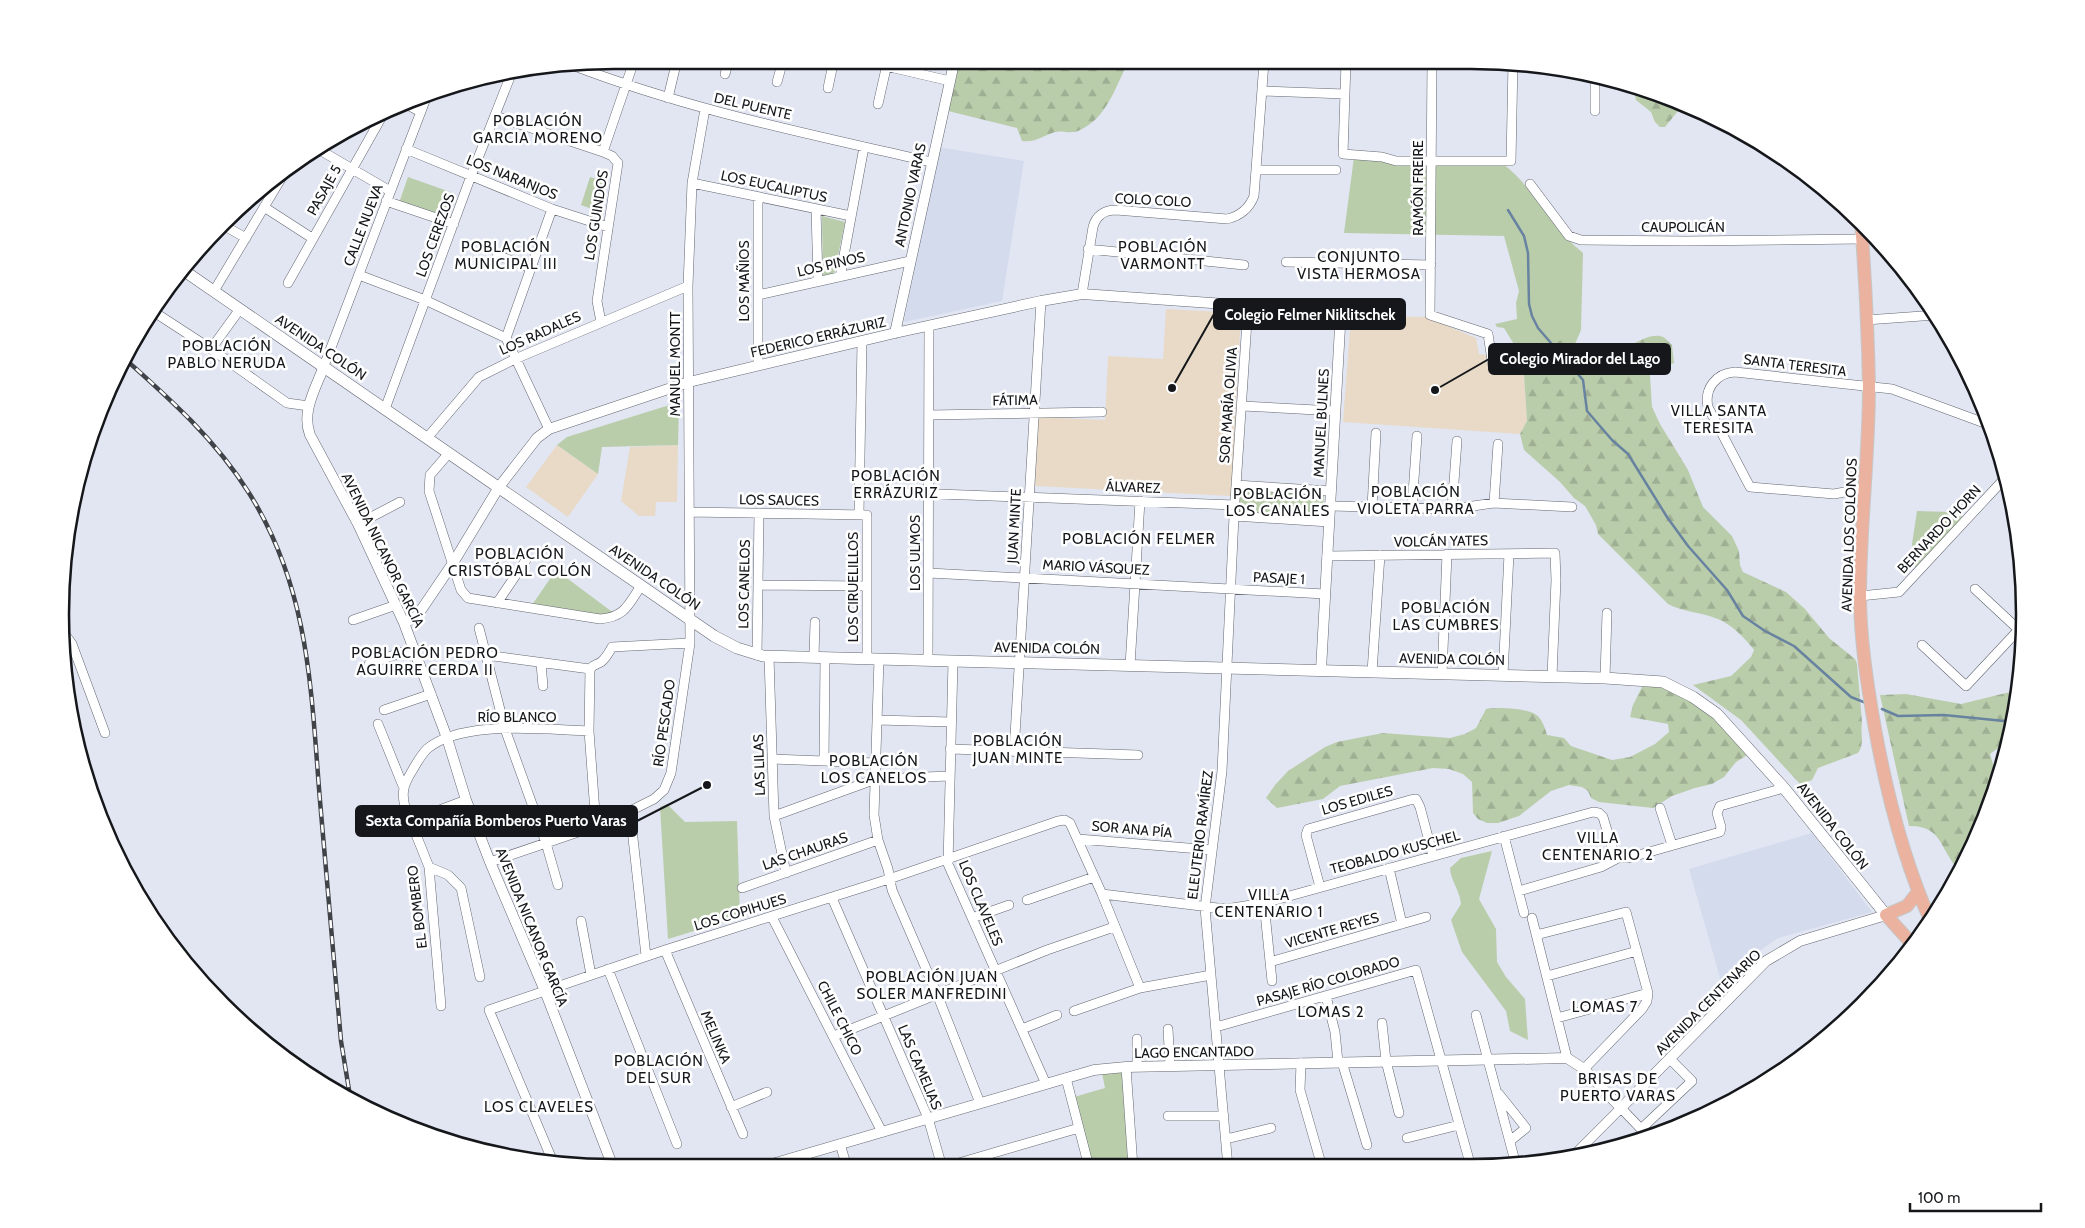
<svg xmlns="http://www.w3.org/2000/svg" width="2085" height="1228" viewBox="0 0 2085 1228" font-family="Cabin,sans-serif">
<style>
.built{fill:#d3dbed}
.education{fill:#e8dac7}
.green{fill:#bacdab}
.forest{fill:url(#forest-firs)}
.lines{fill:none;stroke-linecap:round;stroke-linejoin:round}
.stream{stroke:#6883a0;stroke-width:2.5}
.minor-casing{stroke:#636771;stroke-width:10}
.tertiary-casing{stroke:#636771;stroke-width:11}
.secondary-casing{stroke:#636771;stroke-width:12}
.primary-casing{stroke:#c7c7c8;stroke-width:14}
.minor{stroke:#fff;stroke-width:9}
.tertiary{stroke:#fff;stroke-width:10}
.secondary{stroke:#fff;stroke-width:11}
.primary{stroke:#ebb2a0;stroke-width:12}
.rail-casing{stroke:#404348;stroke-width:4.5}
.rail{stroke:#fff;stroke-width:2.5;stroke-dasharray:8;stroke-linecap:butt}
.labels{text-anchor:middle;stroke-width:5;stroke-linejoin:round;paint-order:stroke}
.street-label{font-size:14px;fill:#15171b;stroke:#fff}
.neighbourhood-label{font-size:15px;letter-spacing:1px;fill:#15171b;stroke:#fff}
.rim{fill:none;stroke:#15171b;stroke-width:2.5}
.leader{fill:none;stroke:#15171b;stroke-width:2}
.callout-dot{fill:#15171b;stroke:#fff;stroke-width:2}
.callout{fill:#15171b;stroke:#15171b;stroke-width:2}
.callout-label{font-size:15px;text-anchor:middle;font-weight:bold;fill:#fff}
</style>
<defs>
<pattern id="forest-firs" width="22" height="20" patternUnits="userSpaceOnUse" patternTransform="scale(1.25)"><rect width="22" height="20" fill="#bacdab"/><path d="M5 1l3.5 6h-7zM16 11l3.5 6h-7z" fill="#9faf93"/></pattern>
</defs>
<rect width="100%" height="100%" fill="#e1e6f2"/>
<path class="built" d="M938,147L1024,161L1002,301L904,322Z
M1812,833L1872,912L1778,938L1761,950L1725,986L1721,981L1689,869Z"/>
<path class="education" d="M1166,309L1241,313L1231,496L1035,486L1038,417L1105,420L1108,356L1163,359Z
M1351,316L1427,317L1476,338L1479,354L1523,359L1527,421L1520,434L1343,422Z
M557,445L598,474L568,517L526,487Z
M678,445L677,502H656L655,516H639L621,501L630,447Z"/>
<path class="green" d="M1354,157L1503,164C1535,188 1550,227 1583,253L1581,330L1572,351L1537,362L1523,359L1504,328L1497,327L1495,324L1517,319L1516,303L1519,291L1504,236L1344,233Z
M408,177L456,194L447,219L399,203Z
M590,177L607,182L598,211L581,205Z
M822,216L845,222L834,275L823,277Z
M679,402L678,445L602,447L598,474L557,445L567,437Z
M1241,490L1324,495L1323,518L1238,513Z
M1917,511L1950,512L1963,517L1915,568L1912,544Z
M556,570L615,614L601,617L532,605Z
M667,804L685,822L737,821L740,917L668,939L660,807Z
M1492,851L1479,899L1496,929L1497,962L1506,977L1525,999L1528,1040L1510,1031L1506,1011L1462,952L1451,920L1461,904C1460,891 1450,879 1450,868L1461,858Z
M1122,1072L1129,1167H1092L1074,1097L1105,1088L1102,1073Z"/>
<path class="forest" d="M959,63H1128C1115,87 1107,119 1078,131C1070,134 1062,130 1055,132C1042,136 1035,143 1022,141L1017,128L948,111Z
M1633,86L1649,89L1682,106L1665,127H1660L1655,122L1651,112L1636,100Z
M1571,336L1583,361L1596,366C1610,360 1647,329 1663,337C1666,338 1669,343 1672,345L1674,363L1651,371L1650,375L1652,407L1660,424L1688,470L1703,507L1732,536L1739,551L1740,565L1743,572L1786,592L1805,609L1829,638L1855,659L1857,664L1862,722C1860,733 1865,744 1858,753L1818,768L1812,780L1800,784L1741,720L1693,685L1731,676L1751,657L1754,650C1746,639 1731,624 1718,619C1701,612 1683,612 1668,604L1598,534L1596,525L1585,506L1574,498L1560,482L1524,450L1520,434L1527,421L1523,359L1537,350Z
M1675,685L1733,730L1749,754L1736,762L1724,777L1712,784L1695,788L1672,796L1653,808L1599,802L1591,798L1588,791L1582,787L1569,785L1551,791L1519,816L1498,823H1487L1478,819L1473,813L1472,782L1463,774L1449,769L1433,768L1340,786L1323,799L1277,808L1266,798L1275,785L1288,771L1325,747L1337,742L1383,733L1450,738L1465,734L1476,728L1486,709C1500,707 1523,708 1535,714C1542,718 1545,728 1547,735L1564,738L1571,746L1612,760L1630,757L1655,744L1669,732L1668,724L1630,717L1633,705L1642,687Z
M2010,692L2017,693L2014,722L2007,747L2001,746L1990,754L1995,771L1999,774L1983,826L1959,870C1940,851 1943,825 1909,826L1880,695L1906,694L1961,704Z"/>
<g class="lines">
<path class="stream" d="M1508,210L1524,236L1528,253L1529,304L1532,316L1538,328L1583,380L1587,411L1612,440L1628,454L1667,517L1688,546L1727,590L1743,616L1765,631L1794,646L1851,697L1866,703
M1882,709L1898,716L1944,715L2014,722"/>
<defs>
<path id="minor" d="M1432,61L1430,315L1488,334L1493,367
M1346,62L1343,154L1382,157L1396,161H1511L1513,62
M877,64L950,81
M572,65C689,110 809,134 931,162
M725,74L728,64
M777,82L782,64
M828,88L833,64
M1262,91L1345,94
M668,98L676,64
M404,103L421,112
M878,104L887,64
M1595,111V79
M495,116L603,152
M318,149L390,191
M406,149L552,209L608,227
M1256,170H1336
M692,183L851,216
M1530,184L1569,236L1581,240L1686,241L1862,239
M758,197V365
M386,201L454,224
M264,207L312,238
M816,209L818,281
M221,224L246,238
M1088,249L1244,265
M497,255L531,268
M1286,262L1431,265
M359,275L425,300L506,338
M840,277L864,147
M288,283L385,111
M214,291L288,167
M1082,294L1093,227C1096,216 1104,210 1116,210L1227,219C1240,216 1249,209 1254,196L1264,62
M758,295L910,261
M151,310L211,349L287,403L309,406
M1866,320L1936,315
M601,322L597,301L618,163L612,156L603,152L633,64
M211,349L240,309
M324,366L428,93
M1242,406L1335,411
M385,409L471,176L512,72
M929,415L1102,412
M549,429L506,338L552,209
M427,438L479,377L515,359L688,286
M449,453L430,475L429,491L461,590L468,598L600,619C625,617 628,605 641,586
M1236,485L1331,491
M1865,488L1834,494L1750,487L1708,407C1704,389 1716,373 1735,372L1892,389L1990,425
M859,491L1235,505
M1494,503L1498,444
M1330,506L1452,509L1494,503L1572,507
M1372,507L1376,433
M1412,508L1417,436
M1452,509L1457,441
M690,512L867,515V659
M859,514L862,341
M1234,516L1329,522
M358,524L400,502
M1327,556L1555,553L1556,580L1552,676
M929,573L1325,594
M758,585L867,586
M1975,589L2019,630
M1860,596L1899,592L2006,477
M497,603L526,560
M353,620L396,605
M479,628L505,729L546,843L558,885
M61,629L72,644L105,733
M1922,645L1966,686L2024,624
M486,655L590,669
M757,655L759,513
M769,656L774,816L786,873
M814,657L815,622
M879,659L874,815L878,840L888,869L892,890L937,994L980,1103
M928,660L929,326
M953,661L948,864L1046,1084
M369,664L414,648
M541,664L543,686
M1130,666L1140,501
M1372,672L1380,555
M1442,674L1447,554
M1503,675L1509,554
M1605,678L1607,613
M384,710L431,694
M877,720L951,722
M378,724L403,786
M950,749L1138,755
M1014,752L1041,301
M772,759L876,763
M824,760L825,658
M1660,808L1672,845
M437,811L466,800
M630,811L646,956
M774,816L876,779L949,776
M596,826L589,731L590,669C594,664 596,665 601,662C606,658 609,652 612,647L690,643
M1504,836L1524,913
M1078,839L1212,850
M490,862L596,826L630,811L654,799L664,790L671,773L690,643L688,286L692,183L705,109
M429,867L448,875L461,888L480,977
M1389,868L1402,924
M1320,887L1306,835L1308,829L1410,800L1416,799L1420,807L1433,856
M742,888L878,840
M1519,891L1601,867L1618,858H1628L1720,832L1721,827L1717,813L1720,806L1784,788
M1102,894L1140,988
M832,898L928,1118L942,1167
M1027,900L1094,877
M1264,903L1272,981
M772,917L882,1132
M972,918L1009,905
M1532,918L1567,1058
M581,921L591,975
M1536,935L1626,912L1648,993L1647,1001L1642,1009L1584,1069
M665,950L743,1134
M1270,962L1426,917
M608,969L677,1144
M1547,976L1637,951
M1326,996L1335,1032L1338,1062
M441,1006L429,867L405,807C401,792 404,784 412,771C416,764 421,755 427,749C462,719 545,730 589,731
M1074,1011L1140,988L1211,975
M1476,1015L1516,1165
M1557,1018L1648,993
M1382,1023L1386,1061L1399,1113
M1216,1027L1416,970L1471,1167
M1022,1029L1057,1015
M1168,1029L1170,1065
M834,1036L1047,950L1114,927
M1137,1039V1066
M1342,1062L1367,1145
M1301,1063L1300,1090L1322,1167
M1126,1067L1133,1167
M1066,1078L1089,1167
M1499,1094L1526,1128L1510,1141
M731,1107L767,1092
M1168,1116H1224
M1407,1138L1459,1125
M1226,1139L1271,1128
M840,1144L847,1167
M1576,1153L1621,1108L1641,1129L1692,1081L1670,1059
M553,1162L489,1010L665,950L889,879L1058,821L1065,820L1070,823L1102,894L1226,909L1264,903L1593,812L1599,813L1603,817L1614,854L1618,858
M945,1167L1079,1128
M1148,1167L1228,1164
M1228,1167L1205,908L1222,771L1234,516L1248,306"/>
<path id="tertiary" d="M895,333L954,63
M324,366C316,388 301,411 310,435L358,524L404,623L447,738L466,800L490,862L545,991L613,1167
M404,623L417,616L453,563L499,487L537,438L549,429L689,382L895,333L1041,301L1082,294L1240,305L1309,312L1333,320L1340,327L1321,670
M762,1167L1094,1070L1126,1067L1567,1058L1584,1069L1621,1108L1766,961L1800,941L1886,915"/>
<path id="secondary" d="M183,270L714,636L737,648L763,656L1605,678L1663,682L1693,697L1717,714L1784,788L1886,915"/>
<path id="primary" d="M1861,221C1865,276 1868,332 1869,387C1869,456 1860,526 1860,595C1860,627 1864,661 1869,693C1881,771 1899,850 1931,922
M1913,945L1886,915L1907,906L1918,892"/>
</defs>
<use href="#minor" class="minor-casing"/>
<use href="#tertiary" class="tertiary-casing"/>
<use href="#secondary" class="secondary-casing"/>
<use href="#primary" class="primary-casing"/>
<use href="#minor" class="minor"/>
<use href="#tertiary" class="tertiary"/>
<use href="#secondary" class="secondary"/>
<use href="#primary" class="primary"/>
<defs>
<path id="rail" d="M124,358C170,399 215,439 249,493C310,590 311,691 320,801C327,881 334,961 341,1041L350,1096"/>
</defs>
<use href="#rail" class="rail-casing"/>
<use href="#rail" class="rail"/>
</g>
<g class="labels">
<g class="street-label">
<text transform="translate(753 106) rotate(13)" y="5">DEL PUENTE</text>
<text transform="translate(512 177) rotate(22)" y="5">LOS NARANJOS</text>
<text transform="translate(774 186) rotate(12)" y="5">LOS EUCALIPTUS</text>
<text transform="translate(1418 188) rotate(-90)" y="5">RAMÓN FREIRE</text>
<text transform="translate(324 190) rotate(-61)" y="5">PASAJE 5</text>
<text transform="translate(910 195) rotate(-78)" y="5">ANTONIO VARAS</text>
<text transform="translate(1153 200) rotate(3)" y="5">COLO COLO</text>
<text transform="translate(596 215) rotate(-81)" y="5">LOS GUINDOS</text>
<text transform="translate(363 225) rotate(-69)" y="5">CALLE NUEVA</text>
<text x="1683" y="232">CAUPOLICÁN</text>
<text transform="translate(435 235) rotate(-70)" y="5">LOS CEREZOS</text>
<text transform="translate(831 264) rotate(-13)" y="5">LOS PINOS</text>
<text transform="translate(744 281) rotate(-90)" y="5">LOS MAÑIOS</text>
<text transform="translate(540 333) rotate(-24)" y="5">LOS RADALES</text>
<text transform="translate(818 337) rotate(-13)" y="5">FEDERICO ERRÁZURIZ</text>
<text transform="translate(321 347) rotate(34)" y="5">AVENIDA COLÓN</text>
<text transform="translate(675 364) rotate(-90)" y="5">MANUEL MONTT</text>
<text transform="translate(1795 365) rotate(7)" y="5">SANTA TERESITA</text>
<text transform="translate(1015 400) rotate(-1)" y="5">FÁTIMA</text>
<text transform="translate(1228 405) rotate(-86)" y="5">SOR MARÍA OLIVIA</text>
<text transform="translate(1321 423) rotate(-87)" y="5">MANUEL BULNES</text>
<text transform="translate(1133 487) rotate(2)" y="5">ÁLVAREZ</text>
<text transform="translate(779 500) rotate(1)" y="5">LOS SAUCES</text>
<text transform="translate(1014 526) rotate(-87)" y="5">JUAN MINTE</text>
<text transform="translate(1939 529) rotate(-47)" y="5">BERNARDO HORN</text>
<text transform="translate(1849 535) rotate(-88)" y="5">AVENIDA LOS COLONOS</text>
<text transform="translate(1441 541) rotate(-1)" y="5">VOLCÁN YATES</text>
<text transform="translate(383 550) rotate(64)" y="5">AVENIDA NICANOR GARCÍA</text>
<text transform="translate(915 553) rotate(-90)" y="5">LOS ULMOS</text>
<text transform="translate(1096 567) rotate(3)" y="5">MARIO VÁSQUEZ</text>
<text transform="translate(655 577) rotate(34)" y="5">AVENIDA COLÓN</text>
<text transform="translate(1279 578) rotate(3)" y="5">PASAJE 1</text>
<text transform="translate(744 584) rotate(-89)" y="5">LOS CANELOS</text>
<text transform="translate(853 587) rotate(-90)" y="5">LOS CIRUELILLOS</text>
<text transform="translate(1047 648) rotate(1)" y="5">AVENIDA COLÓN</text>
<text transform="translate(1452 659) rotate(1)" y="5">AVENIDA COLÓN</text>
<text x="517" y="722">RÍO BLANCO</text>
<text transform="translate(664 723) rotate(-82)" y="5">RÍO PESCADO</text>
<text transform="translate(759 765) rotate(-92)" y="5">LAS LILAS</text>
<text transform="translate(1357 800) rotate(-16)" y="5">LOS EDILES</text>
<text transform="translate(1833 826) rotate(52)" y="5">AVENIDA COLÓN</text>
<text transform="translate(1132 829) rotate(5)" y="5">SOR ANA PÍA</text>
<text transform="translate(1200 835) rotate(-83)" y="5">ELEUTERIO RAMÍREZ</text>
<text transform="translate(805 851) rotate(-19)" y="5">LAS CHAURAS</text>
<text transform="translate(1395 852) rotate(-15)" y="5">TEOBALDO KUSCHEL</text>
<text transform="translate(981 903) rotate(67)" y="5">LOS CLAVELES</text>
<text transform="translate(417 907) rotate(-97)" y="5">EL BOMBERO</text>
<text transform="translate(740 912) rotate(-17)" y="5">LOS COPIHUES</text>
<text transform="translate(532 927) rotate(68)" y="5">AVENIDA NICANOR GARCÍA</text>
<text transform="translate(1332 930) rotate(-16)" y="5">VICENTE REYES</text>
<text transform="translate(1328 981) rotate(-16)" y="5">PASAJE RÍO COLORADO</text>
<text transform="translate(1708 1002) rotate(-45)" y="5">AVENIDA CENTENARIO</text>
<text transform="translate(840 1018) rotate(63)" y="5">CHILE CHICO</text>
<text transform="translate(716 1037) rotate(67)" y="5">MELINKA</text>
<text transform="translate(1194 1052) rotate(-1)" y="5">LAGO ENCANTADO</text>
<text transform="translate(920 1067) rotate(67)" y="5">LAS CAMELIAS</text>
</g>
<g class="neighbourhood-label">
<text x="538" y="126">POBLACIÓN<tspan x="538" dy="17">GARCIA MORENO</tspan></text>
<text x="506" y="252">POBLACIÓN<tspan x="506" dy="17">MUNICIPAL III</tspan></text>
<text x="1163" y="252">POBLACIÓN<tspan x="1163" dy="17">VARMONTT</tspan></text>
<text x="1359" y="262">CONJUNTO<tspan x="1359" dy="17">VISTA HERMOSA</tspan></text>
<text x="227" y="351">POBLACIÓN<tspan x="227" dy="17">PABLO NERUDA</tspan></text>
<text x="1719" y="416">VILLA SANTA<tspan x="1719" dy="17">TERESITA</tspan></text>
<text x="896" y="481">POBLACIÓN<tspan x="896" dy="17">ERRÁZURIZ</tspan></text>
<text x="1416" y="497">POBLACIÓN<tspan x="1416" dy="17">VIOLETA PARRA</tspan></text>
<text x="1278" y="499">POBLACIÓN<tspan x="1278" dy="17">LOS CANALES</tspan></text>
<text x="1139" y="544">POBLACIÓN FELMER</text>
<text x="520" y="559">POBLACIÓN<tspan x="520" dy="17">CRISTÓBAL COLÓN</tspan></text>
<text x="1446" y="613">POBLACIÓN<tspan x="1446" dy="17">LAS CUMBRES</tspan></text>
<text x="425" y="658">POBLACIÓN PEDRO<tspan x="425" dy="17">AGUIRRE CERDA II</tspan></text>
<text x="1018" y="746">POBLACIÓN<tspan x="1018" dy="17">JUAN MINTE</tspan></text>
<text x="874" y="766">POBLACIÓN<tspan x="874" dy="17">LOS CANELOS</tspan></text>
<text x="1598" y="843">VILLA<tspan x="1598" dy="17">CENTENARIO 2</tspan></text>
<text x="1269" y="900">VILLA<tspan x="1269" dy="17">CENTENARIO 1</tspan></text>
<text x="932" y="982">POBLACIÓN JUAN<tspan x="932" dy="17">SOLER MANFREDINI</tspan></text>
<text x="1605" y="1012">LOMAS 7</text>
<text x="1331" y="1017">LOMAS 2</text>
<text x="659" y="1066">POBLACIÓN<tspan x="659" dy="17">DEL SUR</tspan></text>
<text x="1618" y="1084">BRISAS DE<tspan x="1618" dy="17">PUERTO VARAS</tspan></text>
<text x="539" y="1112">LOS CLAVELES</text>
</g>
</g>
<path d="M0 0H2085V1228H0ZM614 69H1471A545 545 0 0 1 2016 614V614A545 545 0 0 1 1471 1159H614A545 545 0 0 1 69 614V614A545 545 0 0 1 614 69Z" fill="#fff" fill-rule="evenodd"/>
<path class="rim" d="M614 69H1471A545 545 0 0 1 2016 614V614A545 545 0 0 1 1471 1159H614A545 545 0 0 1 69 614V614A545 545 0 0 1 614 69Z"/>
<path class="leader" d="M1172 388L1214 314M1435 390L1489 359M707 785L637 821"/>
<g class="callout-dot">
<circle cx="1172" cy="388" r="5"/>
<circle cx="1435" cy="390" r="5"/>
<circle cx="707" cy="785" r="5"/>
</g>
<g class="callout">
<rect x="1214" y="299" width="191" height="30" rx="5"/>
<rect x="1489" y="344" width="181" height="30" rx="5"/>
<rect x="356" y="806" width="281" height="30" rx="5"/>
</g>
<g class="callout-label">
<text x="1310" y="320">Colegio Felmer Niklitschek</text>
<text x="1580" y="364">Colegio Mirador del Lago</text>
<text x="496" y="826">Sexta Compañía Bomberos Puerto Varas</text>
</g>
<path d="M1910 1203v8h131v-8" fill="none" stroke="#15171b" stroke-width="2.5"/>
<text x="1918" y="1203" font-size="15" fill="#15171b" stroke="#ffffff" stroke-width="4" paint-order="stroke">100 m</text>
</svg>
